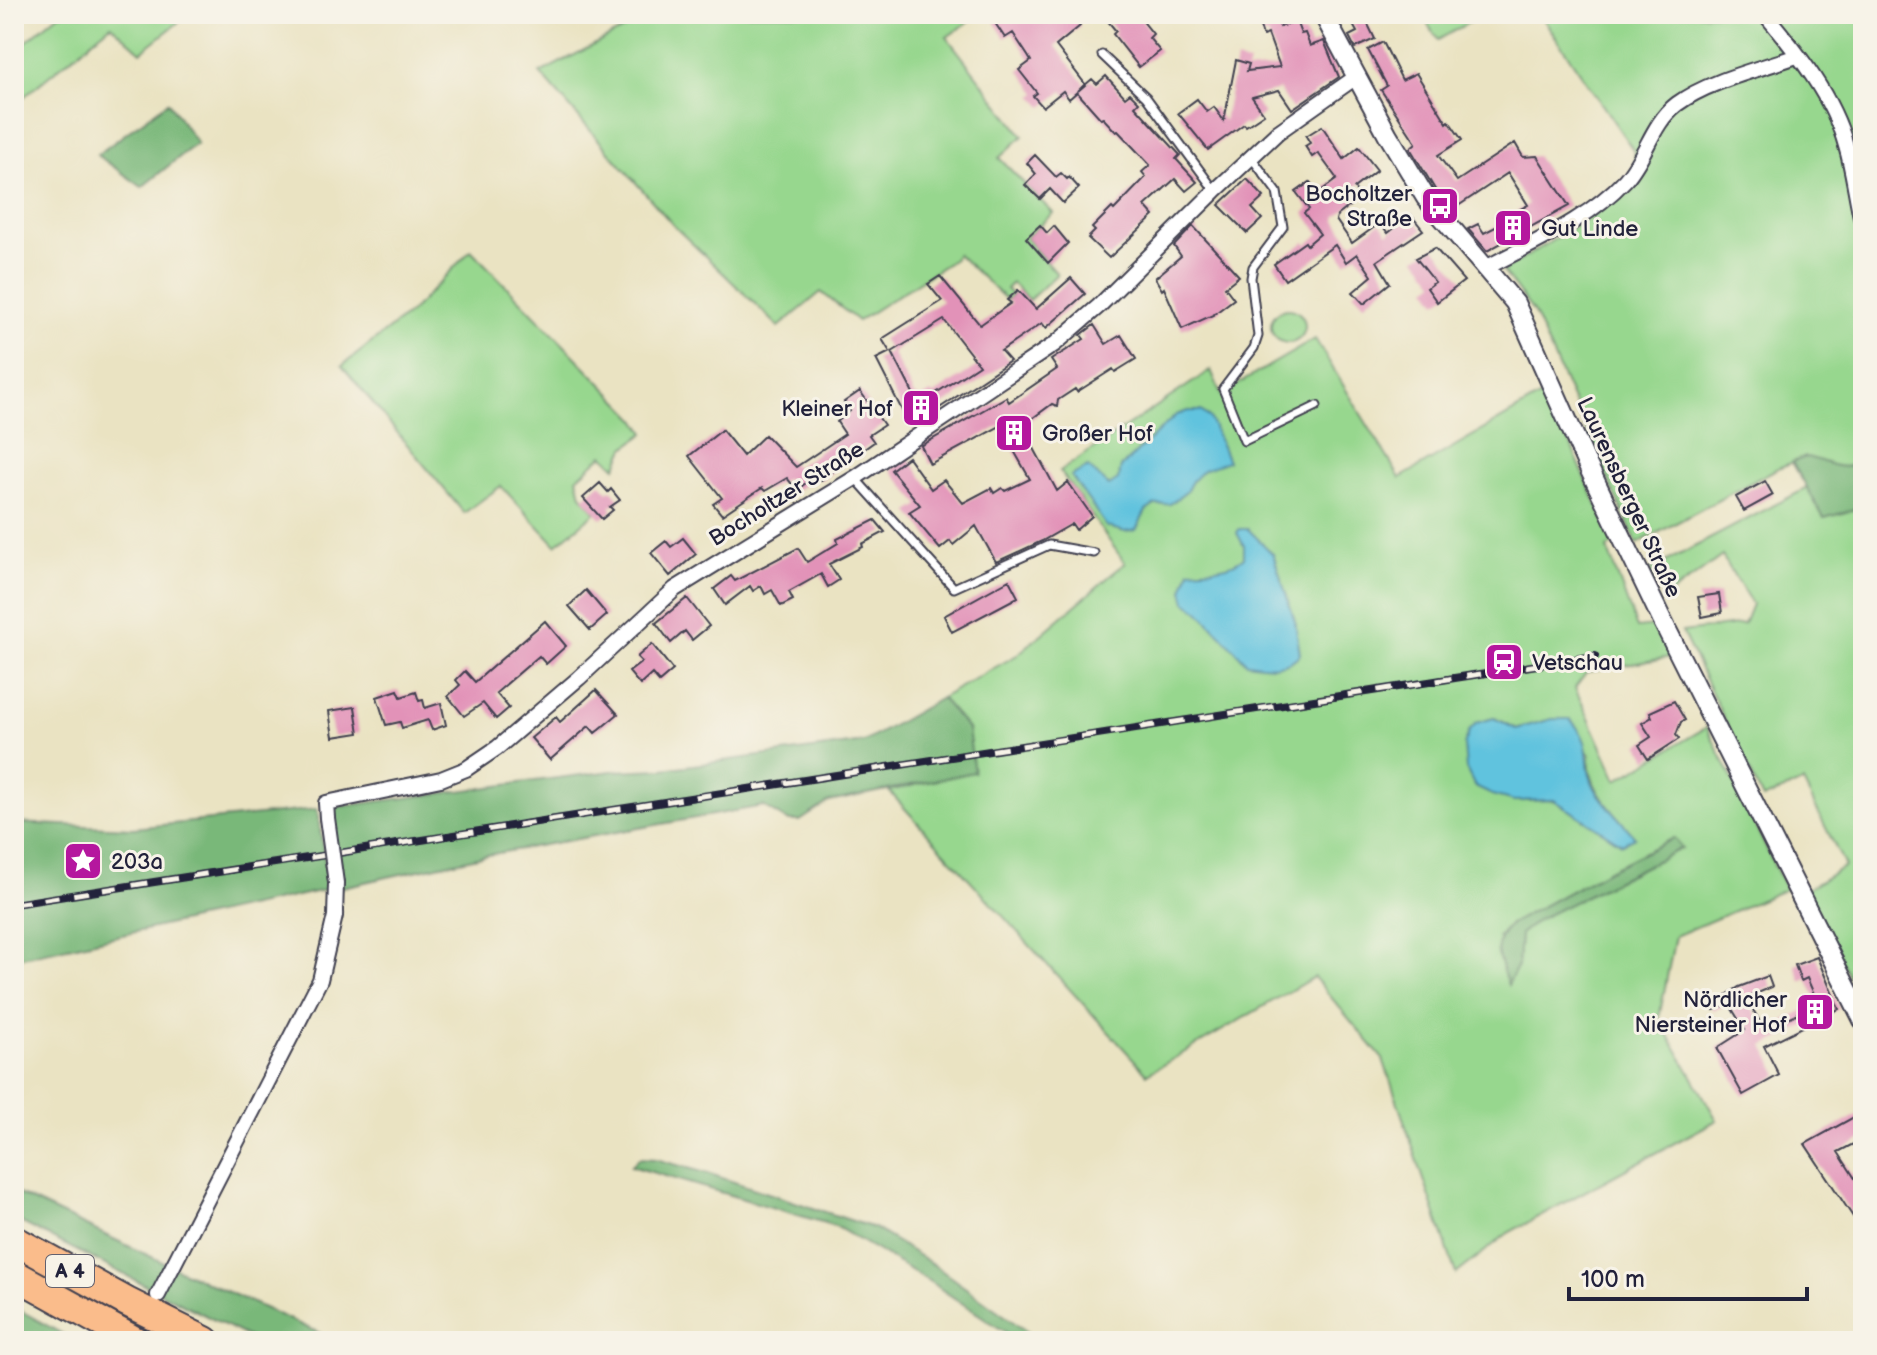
<svg xmlns="http://www.w3.org/2000/svg" width="1877" height="1355" viewBox="0 0 1877 1355" font-family="'Balsamiq Sans',sans-serif">
<style>
.green{fill:#97d78e;stroke:#5c7c64;stroke-width:2;fill-rule:evenodd}
.forest{fill:#79b879;stroke:#4e6d5a;stroke-width:2}
.water{fill:#60c3de;stroke:#41728c;stroke-width:2}
.building{fill:#e292b8;fill-rule:evenodd}
.lines{fill:none;stroke-linecap:round;stroke-linejoin:round}
.service-casing{stroke:#403f4f;stroke-width:11}
.minor-casing{stroke:#403f4f;stroke-width:18}
.tertiary-casing{stroke:#403f4f;stroke-width:22}
.motorway-casing{stroke:#403f4f;stroke-width:32}
.service{stroke:#fff;stroke-width:7}
.minor{stroke:#fff;stroke-width:14}
.tertiary{stroke:#fff;stroke-width:18}
.motorway{stroke:#fabc8b;stroke-width:28}
.rail-casing{stroke:#22223b;stroke-width:8}
.rail{stroke:#f7f3e8;stroke-width:5;stroke-dasharray:15;stroke-linecap:butt}
.minor-bridge-casing{stroke:#403f4f;stroke-width:18;stroke-linecap:butt}
.minor-bridge{stroke:#fff;stroke-width:14}
.labels{text-anchor:middle;stroke-width:6;stroke-linejoin:round;paint-order:stroke}
.shield{fill:#f7f3e8;stroke:#62616f;stroke-width:2}
.shield-label{font-size:20px;font-weight:bold;fill:#22223b}
.poi-label{font-size:22px;fill:#22223b;stroke:#f7f3e8;text-anchor:start}
.street-label{font-size:22px;fill:#22223b;stroke:#f7f3e8}
</style>
<rect width="100%" height="100%" fill="#f7f3e8"/>
<filter id="ink" filterUnits="userSpaceOnUse"><feTurbulence type="fractalNoise" baseFrequency=".0125" numOctaves="2"/><feDisplacementMap in="SourceGraphic" scale="16" xChannelSelector="R" yChannelSelector="G"/><feConvolveMatrix kernelMatrix="1 2 1 2 8 2 1 2 1" color-interpolation-filters="sRGB"/></filter>
<filter id="wash" filterUnits="userSpaceOnUse"><feTurbulence type="fractalNoise" baseFrequency=".006" numOctaves="4" result="noise"/><feDisplacementMap in="SourceGraphic" scale="32" xChannelSelector="R" yChannelSelector="G"/><feGaussianBlur stdDeviation="1.8" result="paint"/><feColorMatrix in="noise" values="0 0 0 0 0 0 0 0 0 0 0 0 0 0 0 0 0 1.4 0 .05"/><feComposite in="paint" operator="in"/></filter>
<g filter="url(#wash)">
<rect width="100%" height="100%" fill="#eae3c2"/>
<path class="green" d="M59,14H189L141,52L111,25L14,105V52Z
M653,14H980L947,37L1023,136L999,158L1053,213L1026,238L1057,274L1029,300L1012,283L1006,289L1012,295L1007,300L957,254L954,259L858,321L821,292L779,327L674,226L540,73Z
M1421,14H1484L1438,40Z
M1540,14H1863V461L1851,468L1837,467L1806,457L1778,468L1637,544L1534,313L1503,271L1597,213L1636,174L1634,151Z
M471,250L636,419L645,433L625,448L616,467L603,455L577,478L581,495L596,512L556,545L501,486L464,513L342,366L412,311Z
M1271 326a17 17 0 1 1 34 0a17 17 0 1 1-34 0Z
M1315,339L1400,478L1548,392L1614,544L1607,548L1637,628L1655,626L1671,657L1587,672L1575,688L1617,780L1707,727L1786,889L1675,936L1659,1018L1717,1120L1508,1233L1456,1274L1383,1059L1314,977L1147,1074L889,791L973,772L968,729L941,698L1017,655L1125,563L1060,471L1211,370L1221,394ZM1494,718L1516,729L1553,719L1590,754C1585,787 1615,813 1634,836L1622,844L1554,800L1514,801L1476,723ZM1673,838L1681,849L1539,919L1520,934L1518,965L1498,937L1510,924L1609,870Z
M1807,488L1824,518L1863,507V1003L1804,891L1845,866L1803,782L1763,799L1682,632L1744,624L1752,604L1722,556L1664,599L1650,570Z"/>
<path class="forest" d="M168,102L197,143L142,187L97,155Z
M1806,457C1829,461 1839,474 1863,461V507L1824,518L1792,462Z
M941,698L968,729L974,772L829,802L800,821H788L763,806L487,855L338,888L327,808L612,771L663,769L864,742Z
M317,809L329,889L14,959V823L133,828Z
M1674,838L1682,848L1539,919L1520,934L1518,965L1508,985C1499,958 1489,947 1510,924L1609,870Z
M639,1158L656,1159L713,1175L874,1228L931,1263L1040,1341H1019L924,1278L835,1226L631,1166Z
M14,1192L175,1268L337,1341H256L14,1219Z
M14,1307L75,1341H29L14,1333Z"/>
<path class="water" d="M1188,411H1201L1210,418L1228,461L1203,470L1192,481L1186,492L1170,504L1155,505L1146,511L1136,530L1125,532L1107,527L1071,476L1088,467L1109,486L1118,480L1121,467L1176,415Z
M1239,529H1248L1273,554L1295,621L1300,654C1286,670 1265,666 1247,663L1199,611L1186,602L1183,590L1190,570C1209,568 1229,570 1244,557V546L1237,533Z
M1494,718L1516,729L1552,719H1570C1597,747 1581,761 1595,788C1605,805 1622,821 1635,837L1622,844L1554,800L1514,801L1492,795L1475,787L1466,769L1464,745L1470,730L1476,723Z"/>
<g id="blocks">
<path class="building" d="M1002,14H1072L1080,26L1056,46L1085,84L1078,91L1092,79L1097,84L1106,76L1125,97L1130,93L1139,102L1135,106L1180,155L1176,159L1197,182L1186,191L1175,179L1145,206L1154,216L1109,258L1088,238L1095,231L1092,228L1112,208L1114,210L1146,177L1142,172L1150,165L1118,131L1116,132L1103,118L1101,119L1077,92L1069,99L1063,91L1043,107L1033,96L1037,93L1019,70L1031,61L1028,56L1013,33L1005,38L993,20Z
M1102,14H1137L1153,34L1149,38L1160,51L1139,67L1113,34L1116,31Z
M1263,14H1275L1280,27L1296,21L1301,34L1305,33L1310,46L1324,41L1339,77L1292,109L1279,90L1252,97L1264,114L1246,126L1244,124L1208,150L1178,113L1197,99L1207,112L1214,107L1224,121L1236,60L1249,64L1247,71L1280,67L1268,34L1263,36L1257,17Z
M1347,14H1363L1375,39L1355,48L1349,36L1357,32Z
M1383,42L1402,80L1416,73L1447,123L1449,121L1462,140L1438,155L1457,181L1515,143L1523,157L1537,156L1569,206L1487,251L1468,229L1478,224L1484,233L1519,215L1517,211L1528,205L1508,173L1452,210L1436,191L1410,148L1416,143L1381,90L1387,86L1368,50Z
M1322,126L1344,159L1359,147L1377,170L1354,188L1361,197L1337,216L1336,220L1352,243L1380,223L1388,233L1411,215L1423,230L1377,261L1390,283L1364,304L1353,292L1372,276L1357,254L1346,262L1335,245L1285,280L1274,264L1305,242L1307,245L1320,234L1304,213L1309,209L1296,192L1310,182L1318,193L1337,179L1318,153L1312,157L1305,146L1310,143L1306,136Z
M1035,155L1056,177L1061,173L1067,179L1069,177L1079,188L1063,203L1050,189L1040,199L1025,185L1036,174L1027,163Z
M1247,179L1264,197L1252,208L1262,219L1247,233L1219,205Z
M1040,225L1047,233L1054,226L1068,243L1048,263L1026,238Z
M1193,226L1239,276L1225,287L1234,299L1213,315L1182,329L1164,288L1162,290L1155,278L1181,256L1174,246Z
M1435,248L1464,281L1437,302L1427,288L1435,282L1416,258Z
M940,276L980,325L1011,303L1007,300L1018,290L1036,309L1071,278L1085,294L1046,328L1042,323L1001,351L1010,361L941,407L909,424L876,359L890,352L882,339L942,301L928,284ZM944,320L979,365L933,395L931,393L920,399L918,396L915,397L892,352Z
M1094,325L1106,344L1121,335L1136,359L1115,372L1113,369L1077,392L1075,389L1058,400L1057,406L1052,404L1022,426L1057,491L1068,482L1092,516L1076,530L1072,524L1042,541L996,562L976,526L953,545L950,541L940,549L909,512L920,505L891,470L908,457L931,489L944,480L963,503L991,488L994,493L1002,488L1005,491L1030,479L1000,426L930,464L921,446L1006,397L1009,402L1057,369L1051,360L1084,339L1081,335Z
M860,391L884,425L869,435L874,442L821,480L817,474L797,490L787,478L765,491L762,488L722,515L713,504L722,498L689,456L722,430L743,456L765,435L796,467L845,434L837,422L850,411L844,402Z
M1765,481L1773,495L1744,511L1736,497Z
M600,483L608,492L611,489L620,500L610,507L613,510L602,519L583,498Z
M875,520L885,532L862,544L863,547L829,564L839,580L828,587L821,574L789,592L793,600L781,606L772,590L765,594L761,586L753,591L750,586L725,605L714,589L731,576L735,581L798,548L807,562L838,543L837,539Z
M683,538L696,554L670,576L651,553L666,541L671,547Z
M1009,580L1018,597L952,632L944,616Z
M586,590L607,615L590,630L569,606Z
M1719,594L1722,613L1702,617L1698,597Z
M687,598L709,626L692,640L685,631L671,643L656,623Z
M545,621L566,646L546,664L539,656L496,693L509,708L496,719L483,703L464,716L448,696L460,685L456,680L465,671L475,682Z
M652,644L673,670L659,682L652,674L640,685L629,672L642,662L637,657Z
M398,690L401,697L416,692L419,701L423,700L425,708L441,703L446,725L432,730L428,720L402,728L400,722L386,725L377,697Z
M596,690L618,714L595,733L589,726L550,760L531,738L556,717L560,722Z
M1674,701L1685,720L1681,722L1676,735L1679,739L1648,759L1639,745L1651,737L1642,723L1652,717L1650,712Z
M355,707L359,733L333,737L329,711Z
M1817,957L1839,1009L1764,1046L1779,1075L1743,1095L1717,1048L1745,1030L1729,1004L1714,1010L1711,1005L1739,987L1768,976L1772,987L1746,998L1765,1030L1818,1003L1807,978L1801,981L1795,965Z
M1863,1112V1139L1838,1152L1863,1191V1232L1805,1144Z"/>
</g>
</g>
<g filter="url(#ink)">
<use href="#blocks" fill-opacity="0" stroke="#403f4f" stroke-width="2"/>
<g class="lines">
<defs>
<path id="service" d="M1102,55L1146,97L1215,191
M1251,157L1277,192L1283,227L1253,267L1251,278L1258,336L1254,348L1223,389L1244,441L1317,406
M855,478L954,588L1049,545L1094,553"/>
<path id="minor" d="M1765,14C1797,52 1833,97 1846,146C1854,172 1856,199 1863,225
M1484,269C1532,243 1587,221 1625,180C1646,157 1652,123 1677,104C1708,81 1760,69 1797,56
M327,818L326,803L441,779L466,769L497,748L579,678L675,589L855,478L1055,344L1099,306L1215,191L1278,132L1356,77
M158,1295L320,980L335,916L336,883
M14,1339L18,1341"/>
<path id="tertiary" d="M1323,14L1388,135L1426,198L1515,303L1586,462L1662,620L1863,1020"/>
<path id="motorway" d="M14,1240L127,1302L205,1341
M14,1274L135,1341"/>
</defs>
<use href="#service" class="service-casing"/>
<use href="#minor" class="minor-casing"/>
<use href="#tertiary" class="tertiary-casing"/>
<use href="#motorway" class="motorway-casing"/>
<use href="#service" class="service"/>
<use href="#minor" class="minor"/>
<use href="#tertiary" class="tertiary"/>
<use href="#motorway" class="motorway"/>
<defs>
<path id="rail" d="M14,904L1595,656"/>
</defs>
<use href="#rail" class="rail-casing"/>
<use href="#rail" class="rail"/>
<defs>
<path id="minor-bridge" d="M327,818L336,883"/>
</defs>
<use href="#minor-bridge" class="minor-bridge-casing"/>
<use href="#minor-bridge" class="minor-bridge"/>
</g>
</g>
<defs>
<symbol id="bus-square" viewBox="-11 -11 22 22"><rect x="-9" y="-9" width="18" height="18" rx="4" fill="#b5179e" stroke="#f7f3e8"/><path d="M-5-6H5V4H4V6H2V4H-2V6H-4V4H-5ZM-3.5-4V0h7V-4ZM-3.5 1.2v1.5H-2V1.2ZM2 1.2v1.5H3.5V1.2Z" fill="#fff"/></symbol>
<symbol id="building-square" viewBox="-11 -11 22 22"><rect x="-9" y="-9" width="18" height="18" rx="4" fill="#b5179e" stroke="#f7f3e8"/><path d="M-4-6H4V6H1V3H-1V6H-4ZM-2.5-4.3h1.7v1.8h-1.7ZM.8-4.3h1.7v1.8H.8ZM-2.5-1h1.7V.8h-1.7ZM.8-1h1.7V.8H.8Z" fill="#fff"/></symbol>
<symbol id="station-square" viewBox="-11 -11 22 22"><rect x="-9" y="-9" width="18" height="18" rx="4" fill="#b5179e" stroke="#f7f3e8"/><path d="M-3-6H3Q5-6 5-4V2Q5 4 3 4L4.5 6H3L1.5 4h-3L-3 6H-4.5L-3 4Q-5 4-5 2V-4Q-5-6-3-6ZM-3.5-4v3h7v-3ZM-3.5 1v1.5H-2V1ZM2 1v1.5H3.5V1Z" fill="#fff"/></symbol>
<symbol id="sight-square" viewBox="-11 -11 22 22"><rect x="-9" y="-9" width="18" height="18" rx="4" fill="#b5179e" stroke="#f7f3e8"/><path d="M0-6L1.8-2.2L6-1.7L2.9 1.2L3.7 5.4L0 3.3L-3.7 5.4L-2.9 1.2L-6-1.7L-1.8-2.2Z" fill="#fff"/></symbol>
</defs>
<g fill-rule="evenodd">
<use href="#bus-square" x="1418" y="184" width="44" height="44"/>
<use href="#building-square" x="1491" y="206" width="44" height="44"/>
<use href="#building-square" x="899" y="386" width="44" height="44"/>
<use href="#building-square" x="992" y="411" width="44" height="44"/>
<use href="#station-square" x="1482" y="640" width="44" height="44"/>
<use href="#sight-square" x="61" y="839" width="44" height="44"/>
<use href="#building-square" x="1793" y="990" width="44" height="44"/>
</g>
<g class="labels">
<rect class="shield" x="46" y="1255" width="48" height="32" rx="6"/>
<g class="shield-label">
<text x="70" y="1278">A 4</text>
</g>
<g class="poi-label">
<text x="1412" y="201" text-anchor="end">Bocholtzer<tspan x="1412" dy="25">Straße</tspan></text>
<text x="1541" y="236">Gut Linde</text>
<text x="893" y="416" text-anchor="end">Kleiner Hof</text>
<text x="1042" y="441">Großer Hof</text>
<text x="1532" y="670">Vetschau</text>
<text x="111" y="869">203a</text>
<text x="1787" y="1007" text-anchor="end">Nördlicher<tspan x="1787" dy="25">Niersteiner Hof</tspan></text>
</g>
<g class="street-label">
<text transform="translate(786 493) rotate(-32)" y="8">Bocholtzer Straße</text>
<text transform="translate(1630 497) rotate(65)" y="8">Laurensberger Straße</text>
</g>
</g>
<rect width="1877" height="1355" fill="none" stroke="#f7f3e8" stroke-width="48"/>
<path d="M1569 1287v12h238v-12" fill="none" stroke="#22223b" stroke-width="4"/>
<text x="1581" y="1287" font-size="24" fill="#22223b" stroke="#f7f3e8" stroke-width="6" paint-order="stroke">100 m</text>
</svg>
